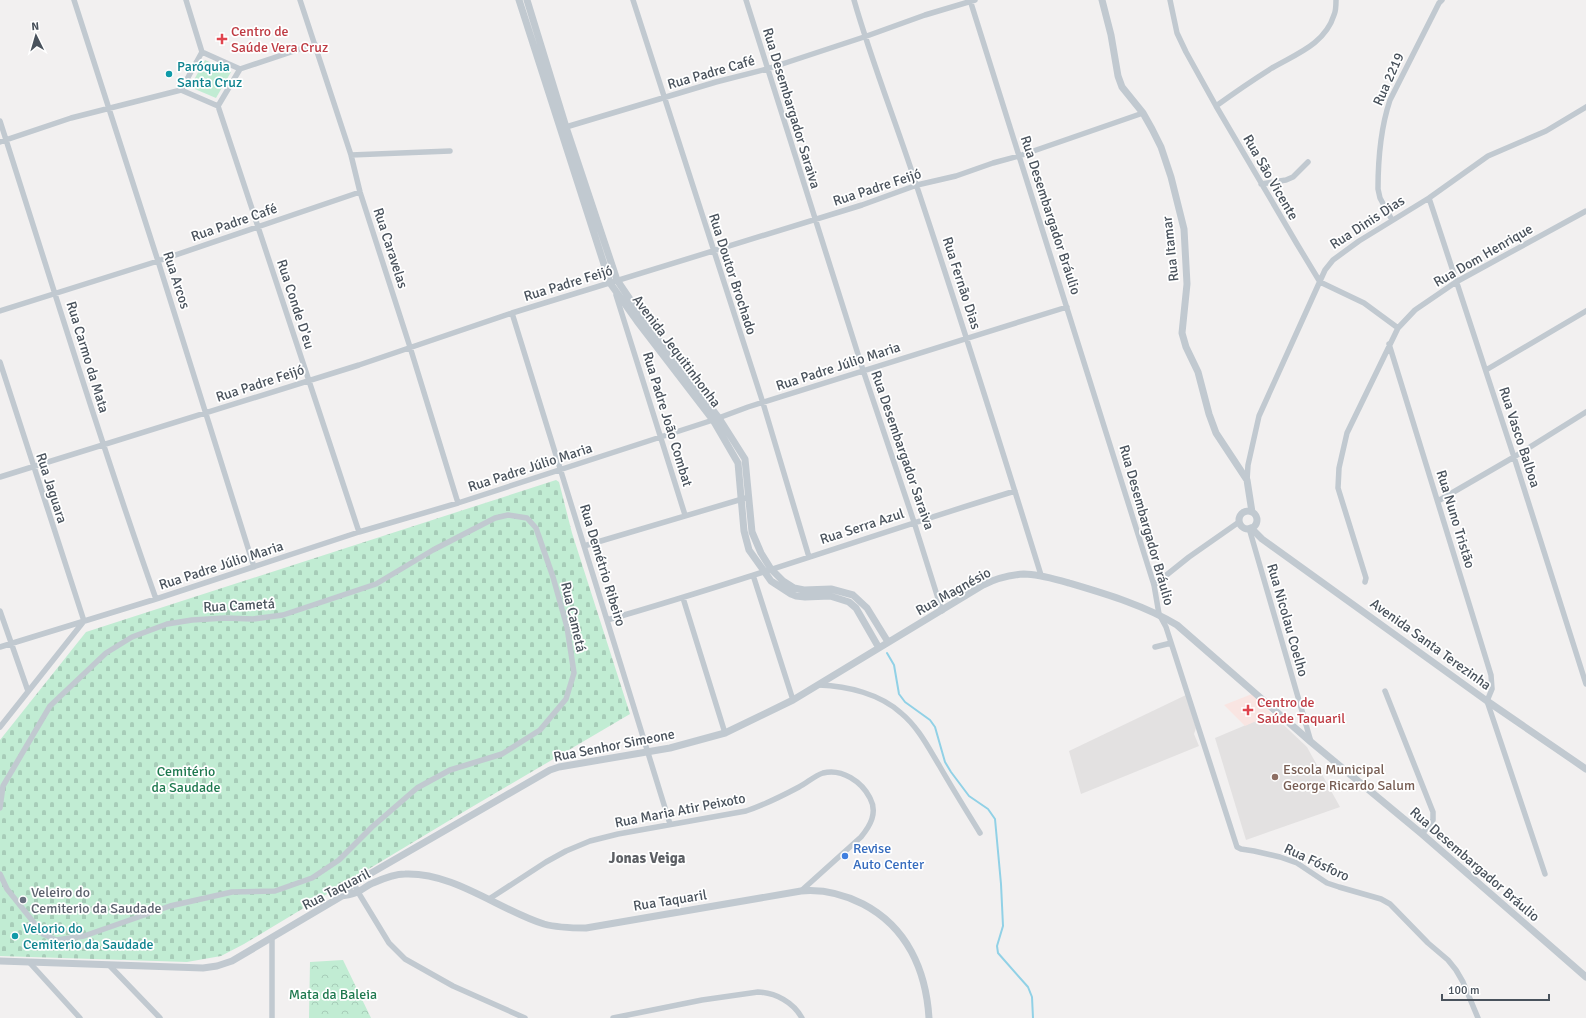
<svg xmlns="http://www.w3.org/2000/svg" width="1586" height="1018" viewBox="0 0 1586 1018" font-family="Signika,sans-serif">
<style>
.education{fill:#e3e1e1}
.medical{fill:#f9e5e2}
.green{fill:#c1ecd3}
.forest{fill:url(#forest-crowns)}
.cemetery{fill:url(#cemetery-stones)}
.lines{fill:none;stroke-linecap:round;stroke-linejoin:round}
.stream{stroke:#91d1e6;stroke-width:2}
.minor{stroke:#c1c9d0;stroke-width:5.5}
.tertiary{stroke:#c1c9d0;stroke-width:7}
.health-dot{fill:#e0444e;stroke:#fff;stroke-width:1.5}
.culture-dot{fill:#0f9aa8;stroke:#fff;stroke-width:1.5}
.education-dot{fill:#8d6e63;stroke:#fff;stroke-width:1.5}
.shop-dot{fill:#3f7fe0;stroke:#fff;stroke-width:1.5}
.worship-dot{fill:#6b7280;stroke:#fff;stroke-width:1.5}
.labels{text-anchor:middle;stroke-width:3.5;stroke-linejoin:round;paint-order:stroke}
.health-label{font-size:14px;fill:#be3a42;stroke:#fff;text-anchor:start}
.culture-label{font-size:14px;fill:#0d838f;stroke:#fff;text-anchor:start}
.street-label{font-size:14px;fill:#49525c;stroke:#fff}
.education-label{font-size:14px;fill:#785e54;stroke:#fff;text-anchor:start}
.park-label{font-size:14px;fill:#1e794f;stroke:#fff}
.shop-label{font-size:14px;fill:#366cbe;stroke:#fff;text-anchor:start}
.worship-label{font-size:14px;fill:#5b616d;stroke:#fff;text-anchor:start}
.neighbourhood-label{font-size:15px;font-weight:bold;fill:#5c5f64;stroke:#fff}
</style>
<defs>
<pattern id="forest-crowns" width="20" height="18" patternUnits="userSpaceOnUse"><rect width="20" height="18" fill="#c1ecd3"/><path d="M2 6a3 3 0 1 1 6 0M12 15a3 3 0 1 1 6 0" fill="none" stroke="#a7ccb8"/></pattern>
<pattern id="cemetery-stones" width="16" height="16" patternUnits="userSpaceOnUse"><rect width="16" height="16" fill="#c1ecd3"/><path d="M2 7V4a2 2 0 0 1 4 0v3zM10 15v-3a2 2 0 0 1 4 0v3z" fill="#a7ccb8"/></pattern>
</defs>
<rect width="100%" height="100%" fill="#f2f0f0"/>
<path class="education" d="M1186,695L1196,728L1194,734L1199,746L1081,794L1069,751Z
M1272,714L1307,747L1340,807L1246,840L1215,738Z"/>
<path class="medical" d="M1252,694L1272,714L1245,726L1224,705Z"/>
<path class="green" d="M205,60L231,72L216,98L190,87Z"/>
<path class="forest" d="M343,960L371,1018H309L310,962Z"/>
<path class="cemetery" d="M556,480L559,482L572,533L630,714L460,814L244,944L221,956L187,962L0,956V740L86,632Z"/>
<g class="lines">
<path class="stream" d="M887,653L894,665L899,694L905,702L930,720L935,727L945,762L951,772L969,796L988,809L995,819L1001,884L1003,926L997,946L998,953L1028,987L1032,997L1033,1018"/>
<path class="minor" d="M74,0L158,261L254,567
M186,0L202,52
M300,0L351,155L360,192L410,347L458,503
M633,0L763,403L809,557
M746,0L863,370L914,522L942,611
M854,0C872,63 897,125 917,187C960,316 1001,446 1041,575
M970,0L1154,585L1159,614L1166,627L1237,847L1241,849L1254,851L1280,857L1297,863L1327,883L1339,887L1381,899L1390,904L1428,943L1448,960L1456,970L1463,982L1478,1018
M1170,0L1177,33L1186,52L1216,106L1297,244L1320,282L1364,303L1398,328
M202,52L240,69L218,106L181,90Z
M240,69L315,44
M218,106L359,532
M1216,106C1234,93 1253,80 1272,68C1296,54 1325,44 1334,15C1336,11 1336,5 1336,0
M0,121C51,280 100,441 156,599
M566,127L716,82L767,69L864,37L925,15L975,0
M0,142L71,118L181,90
M351,155L450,151
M1261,184L1286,180L1293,177L1308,162
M1429,198L1514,457L1586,684
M1392,220L1380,198L1378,189C1378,161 1381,127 1390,100L1439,3L1442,0
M616,295L685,515
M0,311L158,261L360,192
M512,313L670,824
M1389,344L1491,675L1492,689L1487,701L1545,874
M0,362L84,621L0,727
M1486,370L1586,311
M0,477L359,365L512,313L862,205L917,185L956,176L993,163L1019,156L1143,113
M1247,480L1248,465L1259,416L1325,270L1333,260L1359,241L1429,198L1488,156L1546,131L1586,107
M1438,501L1514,457L1586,412
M1249,528L1311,742
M584,546L749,497
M753,575L793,700
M1365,582L1366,578L1338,488L1339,468L1347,433L1398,328L1415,310L1456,282L1586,211
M1154,585L1189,557L1239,522
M683,598L725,733
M0,611L28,691
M607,620C744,581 878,533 1015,491
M0,647L156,599L359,532L458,503L713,420L748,407L1067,307
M1155,647L1171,643
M819,685C848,686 880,694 901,713C918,727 928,747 939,765C952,788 966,810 980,833
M1385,691L1433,812V820L1422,834
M0,808L3,786L50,706L106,653L132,637L167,624L192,620L225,618L253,619L283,615L376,584L433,550L495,518L508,515L527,518L536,528L553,577L567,627L574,673L566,699L540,730L502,754L450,770L417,788L372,827L339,860L312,878L275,891L232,892L170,906L84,936L56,940L43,934L7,889L0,874
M354,883L358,892L389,943L405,959L453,986L525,1018
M489,899L546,862L566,851L590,841L618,834L746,811C764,805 782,796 799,787C807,783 814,776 823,773C842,768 862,782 870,798C878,813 870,826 861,837L801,891
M272,939V1018
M29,962L80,1018
M110,966L160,1018
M613,1018L702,1000L758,992C776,993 793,1002 802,1018"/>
<path class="tertiary" d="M519,0L610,283L637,321L713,420L738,463L744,531L749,550L764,571L771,581L791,594L796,596L805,597L830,596L849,602L856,608L879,648
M527,0L566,127L617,280L642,317L719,418L745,459L752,532L761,553L771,569L783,581L794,588L804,590L831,589L853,595L867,608L888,642
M1102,0L1111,35L1118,76L1122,87L1143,113L1152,129L1161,147L1171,177L1184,229L1187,284L1182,333L1186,347L1198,372L1209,414L1216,433L1247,480L1252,512
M1239 520a9 9 0 1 1 18 0a9 9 0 1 1-18 0Z
M1251,528L1262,539L1487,701L1586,769
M342,896L354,883L550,770L559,767L670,748L725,733L793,700L983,585C995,579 1010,575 1024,574C1039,574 1054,579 1069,583C1106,594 1144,605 1177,625L1311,742L1422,834L1586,977
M0,961L203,968L217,966L232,961L342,896C347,895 353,894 357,892C363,890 367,885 373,883C382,879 395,874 405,874C454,872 499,910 544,924C558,928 572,928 586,928L801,891C823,889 843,894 863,904C907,927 926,970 929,1018"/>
</g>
<g class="health-dot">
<path d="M220 33h4v4h4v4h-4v4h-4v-4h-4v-4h4z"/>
<path d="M1246 704h4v4h4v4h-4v4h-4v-4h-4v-4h4z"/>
</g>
<g class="culture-dot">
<circle cx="169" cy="74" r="4"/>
<circle cx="15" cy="936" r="4"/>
</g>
<circle class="education-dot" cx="1275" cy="777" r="4"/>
<circle class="shop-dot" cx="845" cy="856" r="4"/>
<circle class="worship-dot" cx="23" cy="900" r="4"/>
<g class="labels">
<g class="health-label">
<text x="231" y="36">Centro de<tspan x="231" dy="16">Saúde Vera Cruz</tspan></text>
<text x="1257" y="707">Centro de<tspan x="1257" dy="16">Saúde Taquaril</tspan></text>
</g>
<g class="culture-label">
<text x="177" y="71">Paróquia<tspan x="177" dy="16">Santa Cruz</tspan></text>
<text x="23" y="933">Velorio do<tspan x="23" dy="16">Cemiterio da Saudade</tspan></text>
</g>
<g class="street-label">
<text transform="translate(711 72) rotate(-16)" y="5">Rua Padre Café</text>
<text transform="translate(1388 79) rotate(-66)" y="5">Rua 2219</text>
<text transform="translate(792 108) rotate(73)" y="5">Rua Desembargador Saraiva</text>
<text transform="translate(1271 177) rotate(60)" y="5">Rua São Vicente</text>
<text transform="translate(877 187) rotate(-18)" y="5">Rua Padre Feijó</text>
<text transform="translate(1051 215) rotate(72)" y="5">Rua Desembargador Bráulio</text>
<text transform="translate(234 222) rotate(-19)" y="5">Rua Padre Café</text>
<text transform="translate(1367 222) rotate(-33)" y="5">Rua Dinis Dias</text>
<text transform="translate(391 248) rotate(72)" y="5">Rua Caravelas</text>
<text transform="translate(1170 249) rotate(-96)" y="5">Rua Itamar</text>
<text transform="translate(1483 255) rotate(-30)" y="5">Rua Dom Henrique</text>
<text transform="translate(733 274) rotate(72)" y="5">Rua Doutor Brochado</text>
<text transform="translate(177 280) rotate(72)" y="5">Rua Arcos</text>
<text transform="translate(568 283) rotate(-17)" y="5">Rua Padre Feijó</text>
<text transform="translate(962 283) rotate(72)" y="5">Rua Fernão Dias</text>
<text transform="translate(296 304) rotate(72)" y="5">Rua Conde D'eu</text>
<text transform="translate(677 351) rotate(53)" y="5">Avenida Jequitinhonha</text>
<text transform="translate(88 357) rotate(73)" y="5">Rua Carmo da Mata</text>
<text transform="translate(838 366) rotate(-18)" y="5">Rua Padre Júlio Maria</text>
<text transform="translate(260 383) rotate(-18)" y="5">Rua Padre Feijó</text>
<text transform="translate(668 419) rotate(73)" y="5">Rua Padre João Combat</text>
<text transform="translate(1520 437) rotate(72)" y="5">Rua Vasco Balboa</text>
<text transform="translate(903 450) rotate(71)" y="5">Rua Desembargador Saraiva</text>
<text transform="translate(530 467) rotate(-18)" y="5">Rua Padre Júlio Maria</text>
<text transform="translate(52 488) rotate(72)" y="5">Rua Jaguara</text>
<text transform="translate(1456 519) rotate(73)" y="5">Rua Nuno Tristão</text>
<text transform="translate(1147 525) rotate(74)" y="5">Rua Desembargador Bráulio</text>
<text transform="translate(862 526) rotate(-18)" y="5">Rua Serra Azul</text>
<text transform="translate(221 565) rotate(-18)" y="5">Rua Padre Júlio Maria</text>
<text transform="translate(603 565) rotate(73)" y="5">Rua Demétrio Ribeiro</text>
<text transform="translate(953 591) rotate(-29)" y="5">Rua Magnésio</text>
<text transform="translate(239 605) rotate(-3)" y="5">Rua Cametá</text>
<text transform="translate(574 617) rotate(77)" y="5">Rua Cametá</text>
<text transform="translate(1288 620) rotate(74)" y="5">Rua Nicolau Coelho</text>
<text transform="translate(1431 644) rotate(36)" y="5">Avenida Santa Terezinha</text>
<text transform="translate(614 745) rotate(-11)" y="5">Rua Senhor Simeone</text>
<text transform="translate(680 810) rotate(-11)" y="5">Rua Maria Atir Peixoto</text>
<text transform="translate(1317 862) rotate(25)" y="5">Rua Fósforo</text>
<text transform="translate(1475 864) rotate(41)" y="5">Rua Desembargador Bráulio</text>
<text transform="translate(336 889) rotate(-27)" y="5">Rua Taquaril</text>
<text transform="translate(670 900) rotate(-9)" y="5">Rua Taquaril</text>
</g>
<g class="education-label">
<text x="1283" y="774">Escola Municipal<tspan x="1283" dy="16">George Ricardo Salum</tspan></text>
</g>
<g class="park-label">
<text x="186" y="776">Cemitério<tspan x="186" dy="16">da Saudade</tspan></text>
<text x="333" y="999">Mata da Baleia</text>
</g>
<g class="shop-label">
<text x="853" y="853">Revise<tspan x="853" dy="16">Auto Center</tspan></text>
</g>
<g class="worship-label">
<text x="31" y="897">Veleiro do<tspan x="31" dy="16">Cemiterio da Saudade</tspan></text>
</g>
<g class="neighbourhood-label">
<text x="647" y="863">Jonas Veiga</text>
</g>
</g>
<g transform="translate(36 36) rotate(355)" stroke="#ffffff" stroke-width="3" paint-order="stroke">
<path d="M0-3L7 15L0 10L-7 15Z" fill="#49525c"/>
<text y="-6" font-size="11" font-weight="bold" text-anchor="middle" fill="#49525c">N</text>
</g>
<path d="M1442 994v6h107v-6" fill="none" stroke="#49525c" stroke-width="2"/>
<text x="1448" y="994" font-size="12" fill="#49525c" stroke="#ffffff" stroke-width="3" paint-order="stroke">100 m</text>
</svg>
